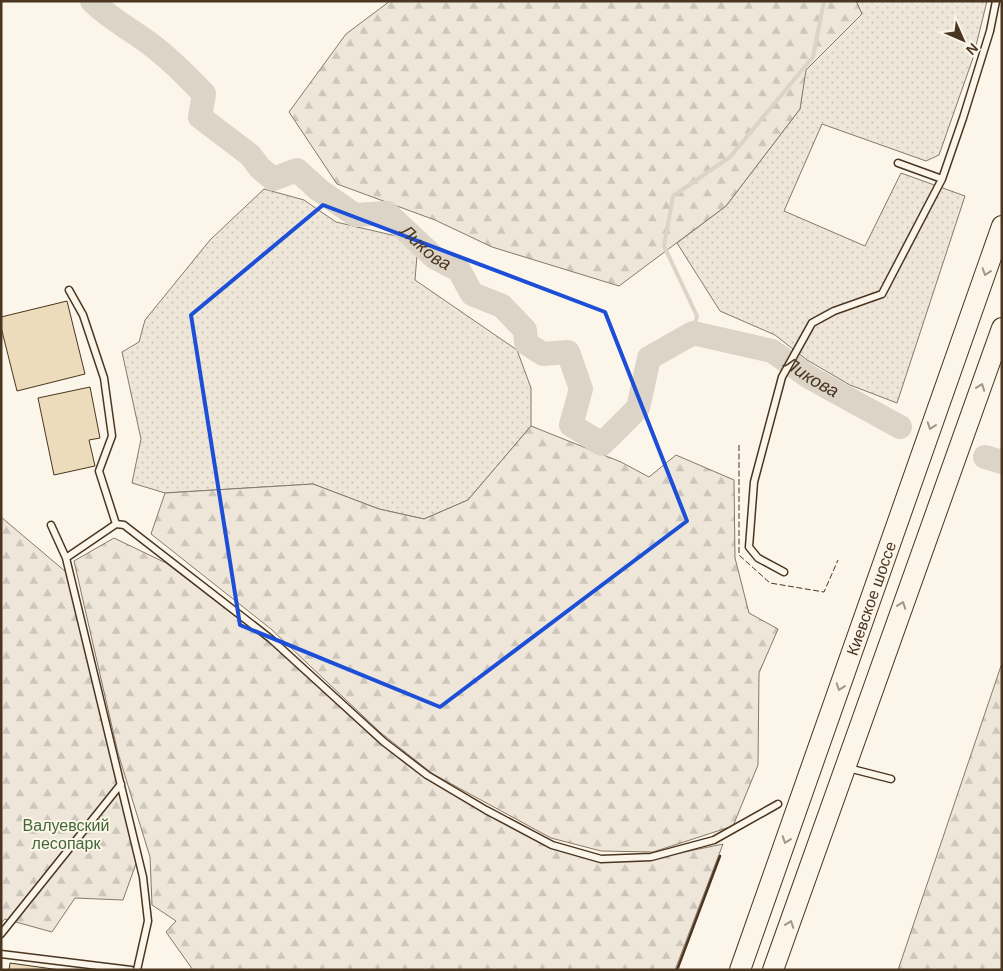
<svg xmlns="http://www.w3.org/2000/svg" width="1003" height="971" viewBox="0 0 1003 971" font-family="Helvetica,sans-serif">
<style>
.green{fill:url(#green-dots);stroke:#887966}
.forest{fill:url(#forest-firs);stroke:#887966}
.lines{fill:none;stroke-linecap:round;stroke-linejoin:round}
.stream{stroke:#dcd4c6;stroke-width:4}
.river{stroke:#dcd4c6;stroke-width:24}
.building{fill:#ecdcbc;stroke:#4a3520}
.service-casing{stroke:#4a3520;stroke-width:9}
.trunk-casing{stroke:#4a3520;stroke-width:22}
.service{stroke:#fbf6e9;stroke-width:6}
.trunk{stroke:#fbf6e9;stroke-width:20}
.fence{stroke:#4a3520;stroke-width:1;stroke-dasharray:6 2.5;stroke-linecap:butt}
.wall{stroke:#4a3520;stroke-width:2.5}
.oneway{stroke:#a29684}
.marked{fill:none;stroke:#1d4ed8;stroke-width:4;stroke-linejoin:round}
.labels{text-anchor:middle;stroke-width:4;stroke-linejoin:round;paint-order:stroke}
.street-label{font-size:16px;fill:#4a3520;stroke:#fbf6e9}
.park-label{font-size:16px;fill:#436837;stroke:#fbf6e9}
.water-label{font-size:18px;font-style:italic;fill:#4a3520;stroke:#fbf6e9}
</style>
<defs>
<pattern id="green-dots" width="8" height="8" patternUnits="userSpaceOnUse" patternTransform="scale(1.25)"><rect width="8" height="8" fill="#ede6d9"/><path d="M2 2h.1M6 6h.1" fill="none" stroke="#cdc6ba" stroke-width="1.8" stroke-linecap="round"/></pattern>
<pattern id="forest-firs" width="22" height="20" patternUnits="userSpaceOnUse" patternTransform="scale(1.25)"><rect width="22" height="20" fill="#ede6d9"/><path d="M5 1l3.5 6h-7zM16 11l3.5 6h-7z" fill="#cdc6ba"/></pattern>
</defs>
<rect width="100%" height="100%" fill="#fbf6e9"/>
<path class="green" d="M856,1H987L973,58L939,155L926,161L822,124L784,211L865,246L901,173L965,196L897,403L850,385L807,360L775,335L720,311L677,243L726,206L800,109L805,70L862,14Z
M264,189L304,200L336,222L396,236L417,255L415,280L517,350L531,388V426L468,500L424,519L379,509L313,484L165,493L132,483L141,439L122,352L139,342L145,320L210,240Z"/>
<path class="forest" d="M390,1H856L862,14L806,70L800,109L726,206L619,286L492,247L435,220L337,184L289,112L346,34Z
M531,426L621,462L649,477L676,455L734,480L735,558L749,613L778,629L759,673L758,765L733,826L653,852L601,851L551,838L433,774L381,733L271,629L151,534L165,493L313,484L379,509L424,519L468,500Z
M1,517L66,572L138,858L123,900L75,898L52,932L5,919L1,923Z
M114,538L166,563L279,650L378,742L428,779L549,846L601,861L646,860L723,844L675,970H193L166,932L176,921L152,905L150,857L118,753L74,561Z
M1002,663V970H898Z"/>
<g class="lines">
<path class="stream" d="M693,333L697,316L664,246L673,196L730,157L813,57L824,1"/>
<g class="river">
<path id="s1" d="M92,1C109,18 130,29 149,43C169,58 187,76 204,94L200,117L250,155L260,168L273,179L297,170L319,190L355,215L387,213L434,257L459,270L472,294L502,306L525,330L526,343L543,354L568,352L581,389L571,425L602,444L638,408L649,358L693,333L772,351L809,377L900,427"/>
<path d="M985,457L1002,462"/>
</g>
</g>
<path class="building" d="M67,301L85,374L17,391L1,327V317Z
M90,387L100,438L89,440L95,466L54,475L38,398Z
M10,963L60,970H9Z"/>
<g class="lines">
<defs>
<path id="service" d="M898,163L942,179
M69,290L83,315L104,378L112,436L99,471L116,524
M51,525L66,558L143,877L148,921L137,970
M66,558L116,524L124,525L271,639L384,742L427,775L486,810L552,845L601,859L651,857L714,840L778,804
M784,572L758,558L749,547L754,482L782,377L812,323L834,311L882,294L942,179L963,118L990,31L996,1
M848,768L891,779
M1,934L121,784
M1,954L131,970"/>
<g id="trunk">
<path id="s2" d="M740,970L1002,226"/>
<path d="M773,970L1002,328"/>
</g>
</defs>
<use href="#service" class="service-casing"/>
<use href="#trunk" class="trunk-casing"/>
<use href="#service" class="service"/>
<use href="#trunk" class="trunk"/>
<path class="fence" d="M739,445V555L770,583L824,592L838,560"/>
<path class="wall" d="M677,970L720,856"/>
</g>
<defs><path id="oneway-chevron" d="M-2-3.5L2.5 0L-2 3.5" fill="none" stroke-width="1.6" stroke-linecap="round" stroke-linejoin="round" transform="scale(1.25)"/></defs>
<g class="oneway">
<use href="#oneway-chevron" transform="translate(986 272) rotate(109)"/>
<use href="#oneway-chevron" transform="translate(981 387) rotate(-70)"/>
<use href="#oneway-chevron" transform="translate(931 426) rotate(109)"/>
<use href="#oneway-chevron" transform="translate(902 605) rotate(-70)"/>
<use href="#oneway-chevron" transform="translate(840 687) rotate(109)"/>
<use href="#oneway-chevron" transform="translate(786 840) rotate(110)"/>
<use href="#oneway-chevron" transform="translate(790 924) rotate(-70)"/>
</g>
<path class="marked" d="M323,205L605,312L687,521L440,707L240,625L191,315Z"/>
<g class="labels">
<g class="street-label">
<text dy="6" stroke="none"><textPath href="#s2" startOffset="394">Киевское шоссе</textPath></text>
</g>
<g class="park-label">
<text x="66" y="831">Валуевский<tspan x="66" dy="18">лесопарк</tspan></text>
</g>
<g class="water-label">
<text dy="6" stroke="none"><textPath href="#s1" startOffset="449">Ликова</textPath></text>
<text dy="6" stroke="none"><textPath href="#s1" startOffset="1035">Ликова</textPath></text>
</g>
</g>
<rect width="1003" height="971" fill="none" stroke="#4a3520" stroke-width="5"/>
<g transform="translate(963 40) rotate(135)" stroke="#fbf6e9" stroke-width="4" paint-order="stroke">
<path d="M0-4L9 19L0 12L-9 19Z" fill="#4a3520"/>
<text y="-8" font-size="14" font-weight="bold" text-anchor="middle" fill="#4a3520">N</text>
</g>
</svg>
